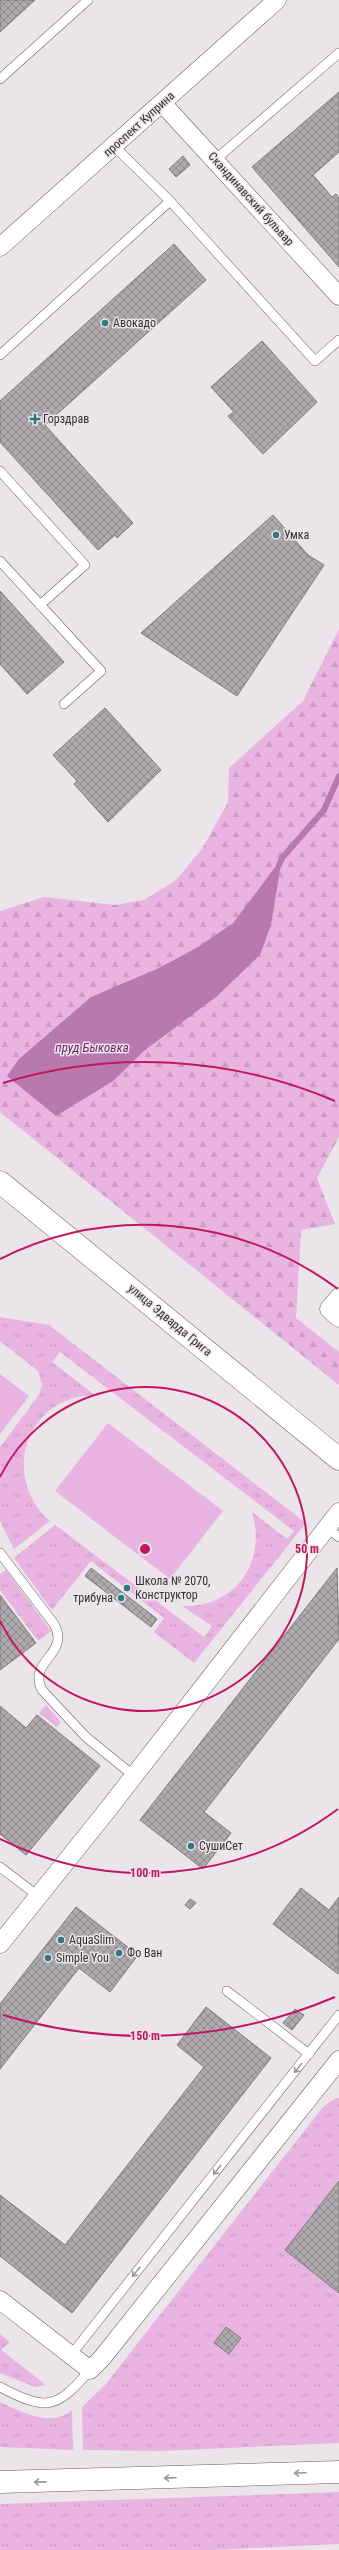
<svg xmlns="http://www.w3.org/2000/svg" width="339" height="2550" viewBox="0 0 339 2550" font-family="'Roboto Condensed',sans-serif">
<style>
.grass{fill:url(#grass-tufts)}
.forest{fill:url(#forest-firs)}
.garden{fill:#e9b4e2}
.water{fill:#b779af}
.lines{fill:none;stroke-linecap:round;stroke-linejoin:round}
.stream{stroke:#b779af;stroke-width:6}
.building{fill:url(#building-cross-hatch);stroke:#7e797d}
.service-casing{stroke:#656064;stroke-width:10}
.minor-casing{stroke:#656064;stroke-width:19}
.tertiary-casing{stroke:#656064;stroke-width:23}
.secondary-casing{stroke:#656064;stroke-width:23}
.service{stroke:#fff;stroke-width:9}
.minor{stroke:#fff;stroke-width:18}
.tertiary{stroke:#fff;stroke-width:22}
.secondary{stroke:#fff;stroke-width:22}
.oneway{stroke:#989898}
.ring{fill:none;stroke:#c2185b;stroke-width:2}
.poi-dot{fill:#2f787e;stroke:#ebe5ea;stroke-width:1.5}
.labels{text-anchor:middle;stroke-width:3;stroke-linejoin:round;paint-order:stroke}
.street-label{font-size:12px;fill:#323032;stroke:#ebe5ea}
.poi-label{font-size:12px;fill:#323032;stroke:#ebe5ea;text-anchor:start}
.water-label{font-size:13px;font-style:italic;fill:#6f256a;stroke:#ebe5ea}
.centre{fill:#c2185b;stroke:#ebe5ea;stroke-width:2}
.ring-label{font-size:12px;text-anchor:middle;font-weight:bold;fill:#c2185b;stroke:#ebe5ea;stroke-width:3;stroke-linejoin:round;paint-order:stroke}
</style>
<defs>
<pattern id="grass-tufts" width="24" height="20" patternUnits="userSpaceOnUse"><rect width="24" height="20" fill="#e9b4e2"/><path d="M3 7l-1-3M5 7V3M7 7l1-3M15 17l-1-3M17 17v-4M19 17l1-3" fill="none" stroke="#c89bc2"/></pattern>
<pattern id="forest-firs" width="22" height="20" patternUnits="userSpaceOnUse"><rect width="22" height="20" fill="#e9b4e2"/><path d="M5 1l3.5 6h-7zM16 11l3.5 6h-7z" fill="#c89bc2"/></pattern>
<pattern id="building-cross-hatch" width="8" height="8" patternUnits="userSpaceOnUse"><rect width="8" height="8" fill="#aea9ad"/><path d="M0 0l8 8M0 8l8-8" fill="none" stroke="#8e8a8d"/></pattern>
</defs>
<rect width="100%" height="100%" fill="#ebe5ea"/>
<path class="grass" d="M0,1317L49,1325L306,1523L194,1663L154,1632L164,1618L91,1561L52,1610L14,1558L55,1525L204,1637L212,1626L182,1606C236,1608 267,1561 252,1512L287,1539L294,1531L60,1352L52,1362L95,1395C25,1396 0,1477 50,1521L14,1549L0,1521V1447L39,1395L42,1384L38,1371L0,1341Z
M6,1570L51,1631L38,1641L0,1590V1574Z
M46,1705L61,1722L57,1727L39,1713Z
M336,2098H339V2443L160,2451L83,2450L82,2407L105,2385L323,2107Z
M0,2334L10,2342L1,2350L46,2385L35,2387L0,2373Z
M0,2402C21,2412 52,2428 72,2410L73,2450L0,2447Z
M339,2492V2544L214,2550H0V2504Z"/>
<path class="forest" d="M339,629V1137L317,1178L335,1224L301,1230L296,1318L339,1352V1385L0,1112V911L44,897L115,905L144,900L176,880L202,849L228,802L229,768L303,701Z"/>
<path class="garden" d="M0,1374L29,1396L0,1434Z
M108,1423L223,1511L170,1579L55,1491Z"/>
<path class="water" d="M282,858L271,925L260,955L216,997L145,1050L113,1081L56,1116L7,1076L19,1059L91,997L159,968L198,947L233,923Z"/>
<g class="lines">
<path class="stream" d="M279,865L282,858L324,810L339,776"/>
</g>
<path class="building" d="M0,0H35L0,32Z
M339,92V152L313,175L332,197L336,194L339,198V267L252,167Z
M183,156L190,165L176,177L169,169Z
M174,244L206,280L45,425L133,523L117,538L115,535L98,550L0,442V401Z
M262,341L317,402L263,454L228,416L234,412L211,387Z
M273,515L308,555L324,565L237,696L141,633Z
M0,591L64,662L27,694L0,664Z
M105,708L161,770L108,822L74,784L77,781L53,755Z
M91,1568L157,1619L151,1627L85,1576Z
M337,1568L339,1639L204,1812L231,1833L203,1869L140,1820Z
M0,1595L36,1643L0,1670Z
M0,1706L26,1728L37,1715L100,1766L26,1855L0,1834Z
M301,1888L329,1910L339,1897L338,1974L273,1924Z
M190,1899L196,1903L190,1909L185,1905Z
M76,1907L138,1955L110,1992L79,1968L0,2069V2004Z
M206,2007L271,2058L72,2313L0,2256V2195L65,2245L204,2067L177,2045Z
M295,2009L304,2015L292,2030L283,2023Z
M339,2181V2293L285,2250Z
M226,2327L241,2338L229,2354L214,2343Z"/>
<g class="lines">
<defs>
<path id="service" d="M0,79L88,0
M114,146L170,201
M215,160L339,53
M0,355L170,201L315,361L339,340
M0,471L85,565L40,605
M0,561L101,671L64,704
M327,1528L339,1537
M0,1553L54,1624C71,1655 27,1660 42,1690L86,1737L134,1776
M0,1867L38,1896
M227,1991L309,2054
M71,2355L339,2015
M0,2387C46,2411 56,2410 90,2370"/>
<path id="minor" d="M162,103L339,296
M0,247L277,0
M339,1297L329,1309L339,1318
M0,1944L109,1808L339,1512
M0,2300L90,2370L102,2358L339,2060"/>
<path id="tertiary" d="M0,1182L339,1459"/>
<path id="secondary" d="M0,2482L339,2472"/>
</defs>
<use href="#service" class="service-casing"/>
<use href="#minor" class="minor-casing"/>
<use href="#tertiary" class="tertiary-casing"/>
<use href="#secondary" class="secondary-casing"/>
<use href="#service" class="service"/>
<use href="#minor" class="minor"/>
<use href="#tertiary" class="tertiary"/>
<use href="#secondary" class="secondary"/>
</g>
<defs><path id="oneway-shaft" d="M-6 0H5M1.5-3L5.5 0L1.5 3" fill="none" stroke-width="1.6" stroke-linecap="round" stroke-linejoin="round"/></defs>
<g class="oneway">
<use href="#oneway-shaft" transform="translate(298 2068) rotate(128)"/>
<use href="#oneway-shaft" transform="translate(217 2170) rotate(128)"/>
<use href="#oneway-shaft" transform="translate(136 2272) rotate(129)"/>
<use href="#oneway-shaft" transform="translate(300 2473) rotate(178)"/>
<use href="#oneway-shaft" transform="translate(170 2478) rotate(178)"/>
<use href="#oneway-shaft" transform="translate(40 2482) rotate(179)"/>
</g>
<g class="ring">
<path d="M0 1477A162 162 0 1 1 0 1621"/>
<path d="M338 1809A324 324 0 0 1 0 1839M0 1259A324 324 0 0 1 338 1289"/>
<path d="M335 1997A487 487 0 0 1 3 2015M3 1083A487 487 0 0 1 335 1101"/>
</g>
<g class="poi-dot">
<circle cx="105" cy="323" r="4"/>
<path d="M33 413h4v4h4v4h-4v4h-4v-4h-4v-4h4z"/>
<circle cx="276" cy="535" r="4"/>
<circle cx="127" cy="1588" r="4"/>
<circle cx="121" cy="1598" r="4"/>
<circle cx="191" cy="1846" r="4"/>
<circle cx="61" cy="1940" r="4"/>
<circle cx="119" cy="1953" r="4"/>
<circle cx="48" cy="1958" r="4"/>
</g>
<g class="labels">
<g class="street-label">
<text transform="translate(139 124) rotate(-42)" y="4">проспект Куприна</text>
<text transform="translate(251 199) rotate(48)" y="4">Скандинавский бульвар</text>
<text transform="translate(170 1320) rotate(40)" y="4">улица Эдварда Грига</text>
</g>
<g class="poi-label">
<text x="113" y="327">Авокадо</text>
<text x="43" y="423">Горздрав</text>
<text x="284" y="539">Умка</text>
<text x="135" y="1585">Школа № 2070,<tspan x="135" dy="14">Конструктор</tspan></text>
<text x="113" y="1602" text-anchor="end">трибуна</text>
<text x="199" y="1850">СушиСет</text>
<text x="69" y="1944">AquaSlim</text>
<text x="127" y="1957">Фо Ван</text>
<text x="56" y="1962">Simple You</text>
</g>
<g class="water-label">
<text x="92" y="1052">пруд Быковка</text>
</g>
</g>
<circle cx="145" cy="1549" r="6" class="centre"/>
<g class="ring-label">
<text x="307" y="1553">50 m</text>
<text x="145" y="1877">100 m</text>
<text x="145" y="2040">150 m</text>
</g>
</svg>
